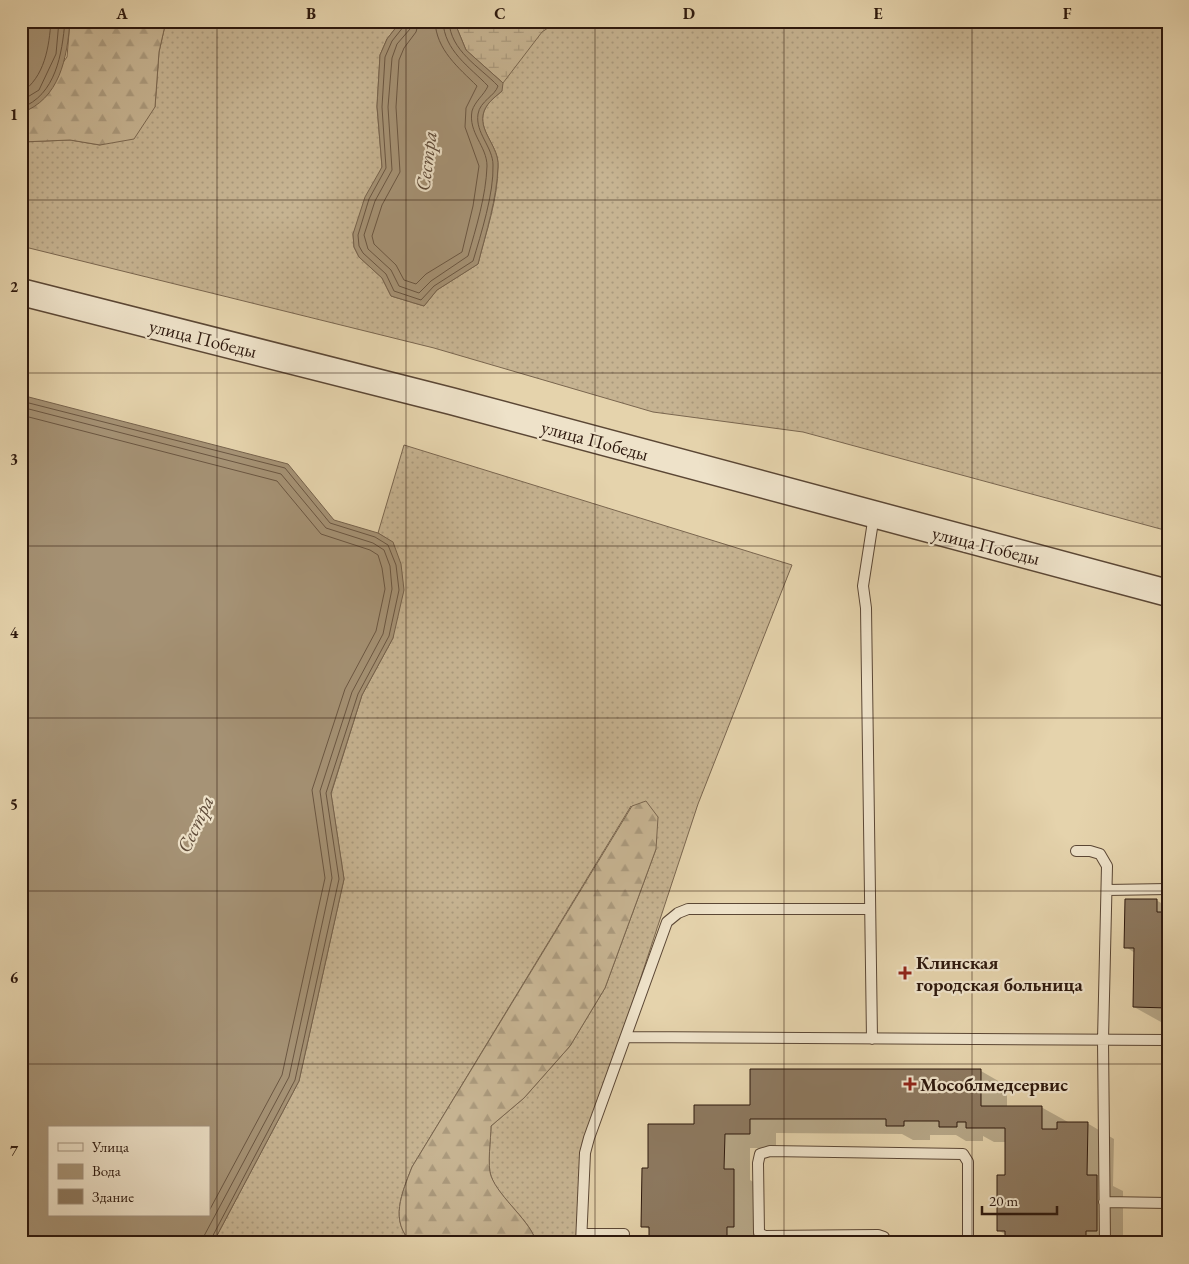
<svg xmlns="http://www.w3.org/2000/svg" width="1189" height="1264" viewBox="0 0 1189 1264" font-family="'EB Garamond',serif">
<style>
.grass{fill:url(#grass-dots);stroke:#7a664f}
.forest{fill:url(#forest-firs);stroke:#7a664f}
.wetland{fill:url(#wetland-marsh);stroke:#7a664f}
.water{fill:#a69376;stroke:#76624c;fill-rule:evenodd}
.shadow{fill:#0003}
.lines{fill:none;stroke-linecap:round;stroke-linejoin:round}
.shore{stroke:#6a5642;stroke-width:1}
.building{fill:#8d7960;stroke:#2d180d}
.service-casing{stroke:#5b4735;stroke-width:12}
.tertiary-casing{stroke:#5b4735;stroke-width:29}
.service{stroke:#eee2c9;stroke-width:10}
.tertiary{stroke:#eee2c9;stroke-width:26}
.grid{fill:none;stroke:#2d180d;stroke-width:1;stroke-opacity:0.55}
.poi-dot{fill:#8f2418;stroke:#eee2c9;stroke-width:2}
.labels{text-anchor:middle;stroke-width:4.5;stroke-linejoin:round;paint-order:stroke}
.street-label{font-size:19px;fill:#2d180d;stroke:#eee2c9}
.poi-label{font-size:19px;font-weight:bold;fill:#2d180d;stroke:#eee2c9;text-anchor:start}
.water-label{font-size:20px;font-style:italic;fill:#5d4937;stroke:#eee2c9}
.neatline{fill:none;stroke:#2d180d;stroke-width:2}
.grid-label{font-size:16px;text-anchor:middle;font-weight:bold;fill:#2d180d}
</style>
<defs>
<pattern id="grass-dots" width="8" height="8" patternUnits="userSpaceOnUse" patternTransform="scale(1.25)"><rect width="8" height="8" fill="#c6b391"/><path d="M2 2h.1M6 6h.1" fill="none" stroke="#aa997c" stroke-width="1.8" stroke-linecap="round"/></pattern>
<pattern id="forest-firs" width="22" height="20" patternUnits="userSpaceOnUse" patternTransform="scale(1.25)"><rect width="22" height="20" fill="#c6b391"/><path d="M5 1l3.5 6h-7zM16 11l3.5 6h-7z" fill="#aa997c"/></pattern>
<pattern id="wetland-marsh" width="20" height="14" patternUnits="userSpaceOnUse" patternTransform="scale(1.25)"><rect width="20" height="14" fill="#c6b391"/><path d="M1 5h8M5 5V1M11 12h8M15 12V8" fill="none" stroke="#aa997c"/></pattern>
</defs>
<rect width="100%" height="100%" fill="#e5d3ac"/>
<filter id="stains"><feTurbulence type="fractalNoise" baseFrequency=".004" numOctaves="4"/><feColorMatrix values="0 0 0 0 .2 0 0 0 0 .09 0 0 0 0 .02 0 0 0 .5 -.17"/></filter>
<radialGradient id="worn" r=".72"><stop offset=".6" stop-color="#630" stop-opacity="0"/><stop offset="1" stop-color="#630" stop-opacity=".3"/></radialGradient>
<path class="grass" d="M166,21H401L387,39L380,55L377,107L382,167L353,234L354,247L359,257L382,278L391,296L424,306L437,290L478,264C486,232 498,199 498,166C499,147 480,133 483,115C485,104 494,98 502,91L454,21H1168V531L803,432L653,412L434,348L21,246V142L70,140L100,145L155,107L159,52Z
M404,445L792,565L698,804L587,1141L582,1243H536C532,1221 499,1199 491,1176C487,1165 491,1138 491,1126L524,1098L570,1046L605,988L656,849L631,806L412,1167C402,1193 389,1221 412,1243H213L299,1081L344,879L331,794L362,695L393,638V543L378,533Z"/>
<path class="forest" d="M70,21H166L159,52L155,107L134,139L100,145L70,140L21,142V113L27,111L67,57Z
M646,801L658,817L656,849L605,988L570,1046L524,1098L491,1126C491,1138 487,1166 491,1176C499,1198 533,1223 536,1243H412C389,1221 402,1193 412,1167L632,806Z"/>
<path class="wetland" d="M454,21H558L542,32L503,83L466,50Z"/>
<path class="water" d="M21,21H70C67,58 60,99 21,113Z
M401,21H454L466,50L503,83L502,91C494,98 485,104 483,115C480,133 499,147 498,166C497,199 486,232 478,264L437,290L424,306L391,296L382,278L359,257L354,247L353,234L365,197L382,167L377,106L380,55L387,39Z
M21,395L288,464L334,520L378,533L393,542L401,564L404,590L393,638L362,695L331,793L344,879L299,1081L213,1243H21ZM49,1128H209V1215H49Z"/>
<path class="shadow" d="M1156,900L1168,907V1022H1161L1134,1007L1135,953L1126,947Z
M981,1071L1007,1086V1107H1041L1068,1122L1087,1123L1114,1139L1113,1186L1123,1191V1243H1006V1235L998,1230L1007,1176V1142H994L983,1136V1141H966L956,1135H930V1140H913L902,1134L776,1133V1148H750V1180L760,1186V1242L651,1243V1230L643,1226L649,1169L696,1126L751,1107Z"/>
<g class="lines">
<path class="shore" d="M405,21L404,26L392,41L385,57L382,107L386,168L369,199L358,235L359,246L363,253L386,274L394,291L421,300L434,286L473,261C481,234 494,193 493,165C493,147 475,133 478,114C480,101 495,96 498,86C480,67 450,51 449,21
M411,21L410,29L397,44L392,58L388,107L392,170L375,201L364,235L368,249L391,270L399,286L419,293L431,281L468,256C476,228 486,196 487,166C487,146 468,133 472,111C475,101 484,95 488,86C470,67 444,51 443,21
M419,21L416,32L404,48L399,60L396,107L400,172L382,205L372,236L374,244L396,265L404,280L416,284L426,274L462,252L473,206L479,166L465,127L466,108L477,86C459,68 436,50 435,21
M21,93C45,77 49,47 51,21
M21,101L39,90L56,54L59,21
M21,108C56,95 62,54 65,21
M21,401L285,468L330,523L375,537L388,545L396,565L399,590L389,636L358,694L326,793L339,879L295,1080L209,1243
M21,407L281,474L326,528L373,543L384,550L390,566L392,589L383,634L352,692L320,791L332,878L289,1077L204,1236L203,1243
M21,415L277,481L321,534L370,550L378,555L382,568L385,589L376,631L345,689L312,790L325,878L282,1075L209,1211"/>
</g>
<path class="building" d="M1125,899H1157V912H1168V1008L1133,1007L1134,948H1124Z
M750,1069H981V1106H1042V1129H1057V1122H1088L1087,1175H1097V1231H1086V1243H1005V1231H997V1175H1005V1128H966V1122H957V1127H939V1121H904V1126H886V1119H750V1134H725L724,1169H734V1227H727V1243H649V1227H641L642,1168H648V1124H694V1105H750Z
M1164,1071H1168V1111H1164Z"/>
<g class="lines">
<defs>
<path id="service" d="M1076,851H1090L1100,854L1107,866L1103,1040L1105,1243
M1107,890L1168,889
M626,1037L1168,1040
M872,1039L866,608L863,586L874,515
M1104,1202L1168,1203
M582,1234H624
M581,1243L585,1153L589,1138L667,922L678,913L688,909H870
M886,1243L884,1237L878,1235L765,1236L759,1233L758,1163L760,1154L770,1151L963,1154L968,1162V1243"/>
<path id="tertiary" d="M21,292L451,401L1168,593"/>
</defs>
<use href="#service" class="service-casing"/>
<use href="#tertiary" class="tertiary-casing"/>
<use href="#service" class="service"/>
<use href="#tertiary" class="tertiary"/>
</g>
<path class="grid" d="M217,21V1243M406,21V1243M595,21V1243M784,21V1243M972,21V1243M21,200H1168M21,373H1168M21,546H1168M21,718H1168M21,891H1168M21,1064H1168"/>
<g class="poi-dot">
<path d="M902.5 965.5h5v5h5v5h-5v5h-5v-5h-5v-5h5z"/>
<path d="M907.5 1076.5h5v5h5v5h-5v5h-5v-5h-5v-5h5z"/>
</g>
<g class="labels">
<g class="street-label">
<text transform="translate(203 338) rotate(14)" y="7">улица Победы</text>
<text transform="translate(595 440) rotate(15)" y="7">улица Победы</text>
<text transform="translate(986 545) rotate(14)" y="7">улица Победы</text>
</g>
<g class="poi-label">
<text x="916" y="969">Клинская<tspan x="916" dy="22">городская больница</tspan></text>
<text x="920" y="1091">Мособлмедсервис</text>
</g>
<g class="water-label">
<text transform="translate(426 161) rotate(-83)" y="7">Сестра</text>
<text transform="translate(195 824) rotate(-65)" y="7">Сестра</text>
</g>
</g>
<rect width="1189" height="1264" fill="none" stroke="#e5d3ac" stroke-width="55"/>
<rect x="48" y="1126" width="162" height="90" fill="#eee2c9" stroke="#a1917e"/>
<rect x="58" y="1143" width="25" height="8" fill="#eee2c9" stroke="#a1917e"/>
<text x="92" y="1152" font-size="15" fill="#2d180d">Улица</text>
<rect x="58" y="1164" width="25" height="15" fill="#a69376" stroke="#a1917e"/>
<text x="92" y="1176" font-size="15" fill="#2d180d">Вода</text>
<rect x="58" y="1189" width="25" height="15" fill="#8d7960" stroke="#a1917e"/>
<text x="92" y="1202" font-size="15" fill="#2d180d">Здание</text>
<path d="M982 1206v8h75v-8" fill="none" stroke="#2d180d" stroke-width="2.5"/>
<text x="989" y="1206" font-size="15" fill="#2d180d" stroke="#eee2c9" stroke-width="4" paint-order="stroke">20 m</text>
<rect x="28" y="28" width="1134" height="1208" class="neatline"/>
<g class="grid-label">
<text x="122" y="19">A</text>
<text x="311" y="19">B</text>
<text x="500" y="19">C</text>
<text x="689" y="19">D</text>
<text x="878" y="19">E</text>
<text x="1067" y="19">F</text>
<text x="14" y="120">1</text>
<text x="14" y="292">2</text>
<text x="14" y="465">3</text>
<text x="14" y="638">4</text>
<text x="14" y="810">5</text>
<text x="14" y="983">6</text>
<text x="14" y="1156">7</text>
</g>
<rect width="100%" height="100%" filter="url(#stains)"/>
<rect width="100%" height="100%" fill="url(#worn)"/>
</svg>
